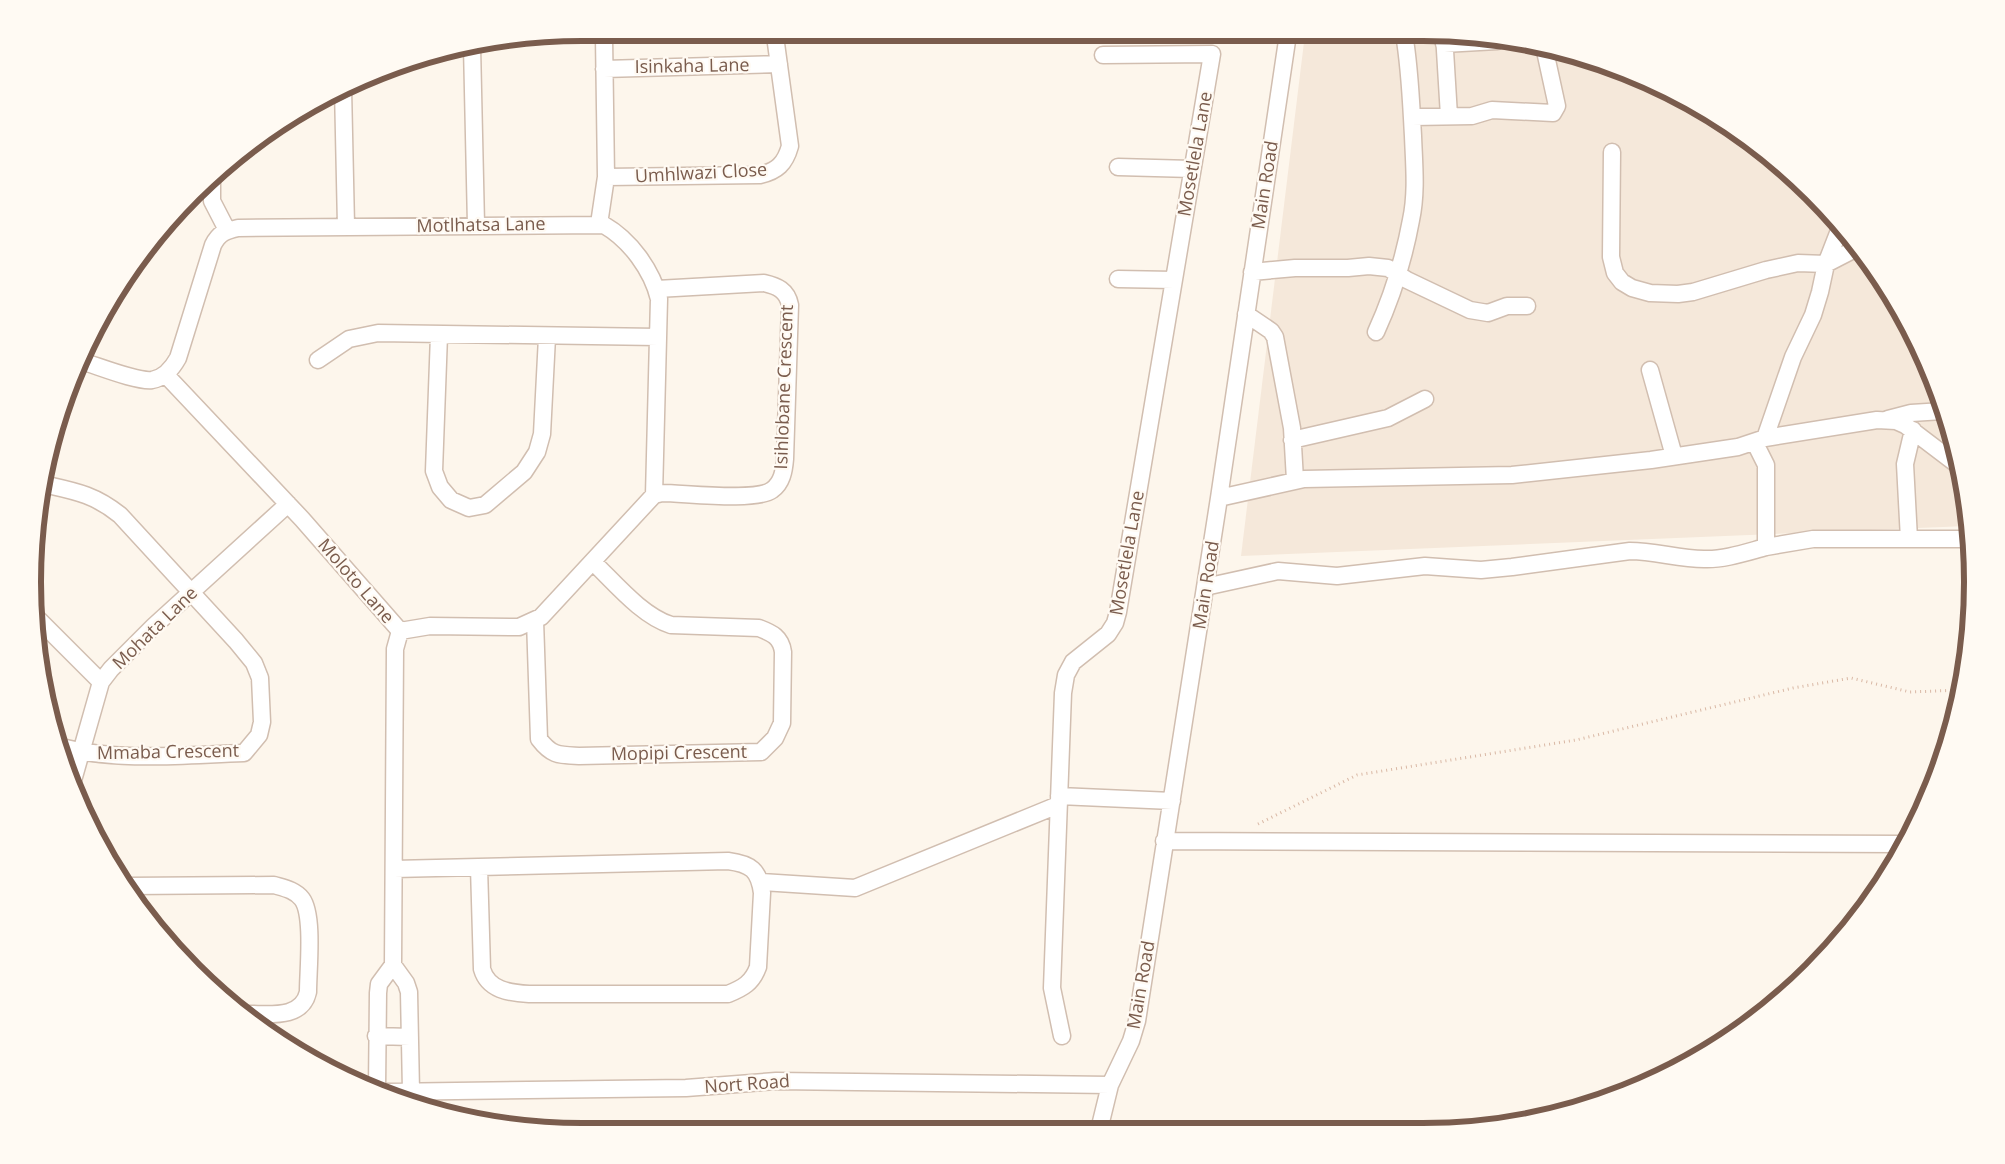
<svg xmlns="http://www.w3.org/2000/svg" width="2005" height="1164" viewBox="0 0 2005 1164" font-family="'Open Sans',sans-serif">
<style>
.residential{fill:#f5e8da}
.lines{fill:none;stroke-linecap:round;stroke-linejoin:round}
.street-casing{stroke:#d1beb0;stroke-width:19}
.path{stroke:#d9b8a5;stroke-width:3;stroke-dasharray:1 4;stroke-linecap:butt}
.street{stroke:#fff;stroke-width:16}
.labels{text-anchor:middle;stroke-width:4.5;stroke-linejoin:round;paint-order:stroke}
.street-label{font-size:18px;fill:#7a5c4d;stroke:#fffaf3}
.rim{fill:none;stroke:#7a5c4d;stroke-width:6}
</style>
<rect width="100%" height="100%" fill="#fdf6ec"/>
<path class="residential" d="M1305,34H1459L1599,62L1728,125L1811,193L1880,276L1931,371L1962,475L1967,526L1241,556Z"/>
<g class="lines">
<defs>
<path id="street" d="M1444,34L1449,116
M1444,44L1497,41
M472,46L476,225
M604,69L779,64
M343,88L346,226
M1412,117L1472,116L1492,110L1553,113L1557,106L1545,51
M1612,152L1611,257L1615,273L1622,282L1632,288L1650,293L1678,294L1693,292L1766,270L1798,263L1826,264L1857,248
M1118,167L1192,169
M212,177V201L227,230
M606,177L760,175C777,171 785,164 790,146L775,36
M599,224L606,177L604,37
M1252,272L1295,268H1348L1369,266L1388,268L1407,280L1470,310L1488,313L1507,306H1527
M1118,279L1174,280
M1246,314L1271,331L1275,337L1292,428L1295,480
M1376,332C1392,297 1404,258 1411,220C1417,192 1414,164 1413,136C1411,102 1410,68 1404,34
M439,335L434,471L440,487L451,500L469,508L485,505L524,472L537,452L542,434L547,337
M318,360L349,339L378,333L658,337
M81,361C98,366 137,382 152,380C164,378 173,367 178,358L213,245C219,233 225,231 238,228L604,225C630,240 652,270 659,299L654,495
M1650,370L1674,456
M165,374L302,519L400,631
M1888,419L1911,413L1943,411
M1765,438L1793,357L1813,315L1820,292L1826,264L1840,228
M1292,440L1388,418L1425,399
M43,484C74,491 94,494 120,515L236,641L254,663L260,678L262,722L259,735L244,753C183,755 120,762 61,747
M1219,498L1304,479L1512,475L1651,460L1738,447L1765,438L1877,420L1896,421L1905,425L1959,466
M1909,539L1905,464L1913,430
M1766,547L1813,539H1968
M1205,587L1278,571L1337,576L1425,566L1481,570L1512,567L1630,551C1655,551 1679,559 1704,559C1724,560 1747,552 1766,547V465L1755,443
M34,615L101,682
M535,620L539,739C552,756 559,755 579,756L761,752L775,738L782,723L783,652C781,637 772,633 759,628L671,625C642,616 615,583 593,562
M400,631L430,626L519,627L541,617L654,495L662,493C684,493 756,502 772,490C782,483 784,471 785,459L790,305C787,290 777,286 764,283L657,289
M72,784L101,682L111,669L154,626L288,504
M1059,796L1172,801
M1164,841L1903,844
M394,869L728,861C751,864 759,870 762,893L758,967C752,983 743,988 728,994H529C509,993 488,990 482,969L479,867
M761,882L855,888L1058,805
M127,886L274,885C284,888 295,890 302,899C314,915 308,970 308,992C302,1019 270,1014 249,1014
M393,965L395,649L400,631
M393,965L406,983L409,992L411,1091
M376,1036L410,1037
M1062,1036L1052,988L1063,693L1066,675L1073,662L1108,634L1115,623L1118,612L1212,54L1103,55
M377,1089L378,993L379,984L393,965
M384,1092L686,1088L776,1081L1110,1085
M1099,1130L1110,1085L1131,1041L1137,1021L1219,498L1288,34"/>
</defs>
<use href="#street" class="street-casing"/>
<path class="path" d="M1258,824L1357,775L1576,740L1793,688L1851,678L1910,692L1962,690"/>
<use href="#street" class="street"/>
</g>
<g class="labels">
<g class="street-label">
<text transform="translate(692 66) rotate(-1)" y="6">Isinkaha Lane</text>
<text transform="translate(1195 154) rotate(-80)" y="6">Mosetlela Lane</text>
<text transform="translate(701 173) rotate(-3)" y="6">Umhlwazi Close</text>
<text transform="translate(1265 185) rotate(-81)" y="6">Main Road</text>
<text transform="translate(481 225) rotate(-1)" y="6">Motlhatsa Lane</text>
<text transform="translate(784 387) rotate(-88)" y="6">Isihlobane Crescent</text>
<text transform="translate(1127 553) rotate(-80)" y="6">Mosetlela Lane</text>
<text transform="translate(356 581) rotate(49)" y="6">Moloto Lane</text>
<text transform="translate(1206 585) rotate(-81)" y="6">Main Road</text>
<text transform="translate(155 628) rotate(-44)" y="6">Mohata Lane</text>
<text transform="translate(168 752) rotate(-1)" y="6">Mmaba Crescent</text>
<text transform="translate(679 753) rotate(-1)" y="6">Mopipi Crescent</text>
<text transform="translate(1141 985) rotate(-80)" y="6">Main Road</text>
<text transform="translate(747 1084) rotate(-4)" y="6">Nort Road</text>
</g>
</g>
<path d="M0 0H2005V1164H0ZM582 41H1423A541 541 0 0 1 1964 582V582A541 541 0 0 1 1423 1123H582A541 541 0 0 1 41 582V582A541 541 0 0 1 582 41Z" fill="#fffaf3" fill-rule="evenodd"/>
<path class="rim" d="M582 41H1423A541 541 0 0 1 1964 582V582A541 541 0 0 1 1423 1123H582A541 541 0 0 1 41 582V582A541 541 0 0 1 582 41Z"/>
</svg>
